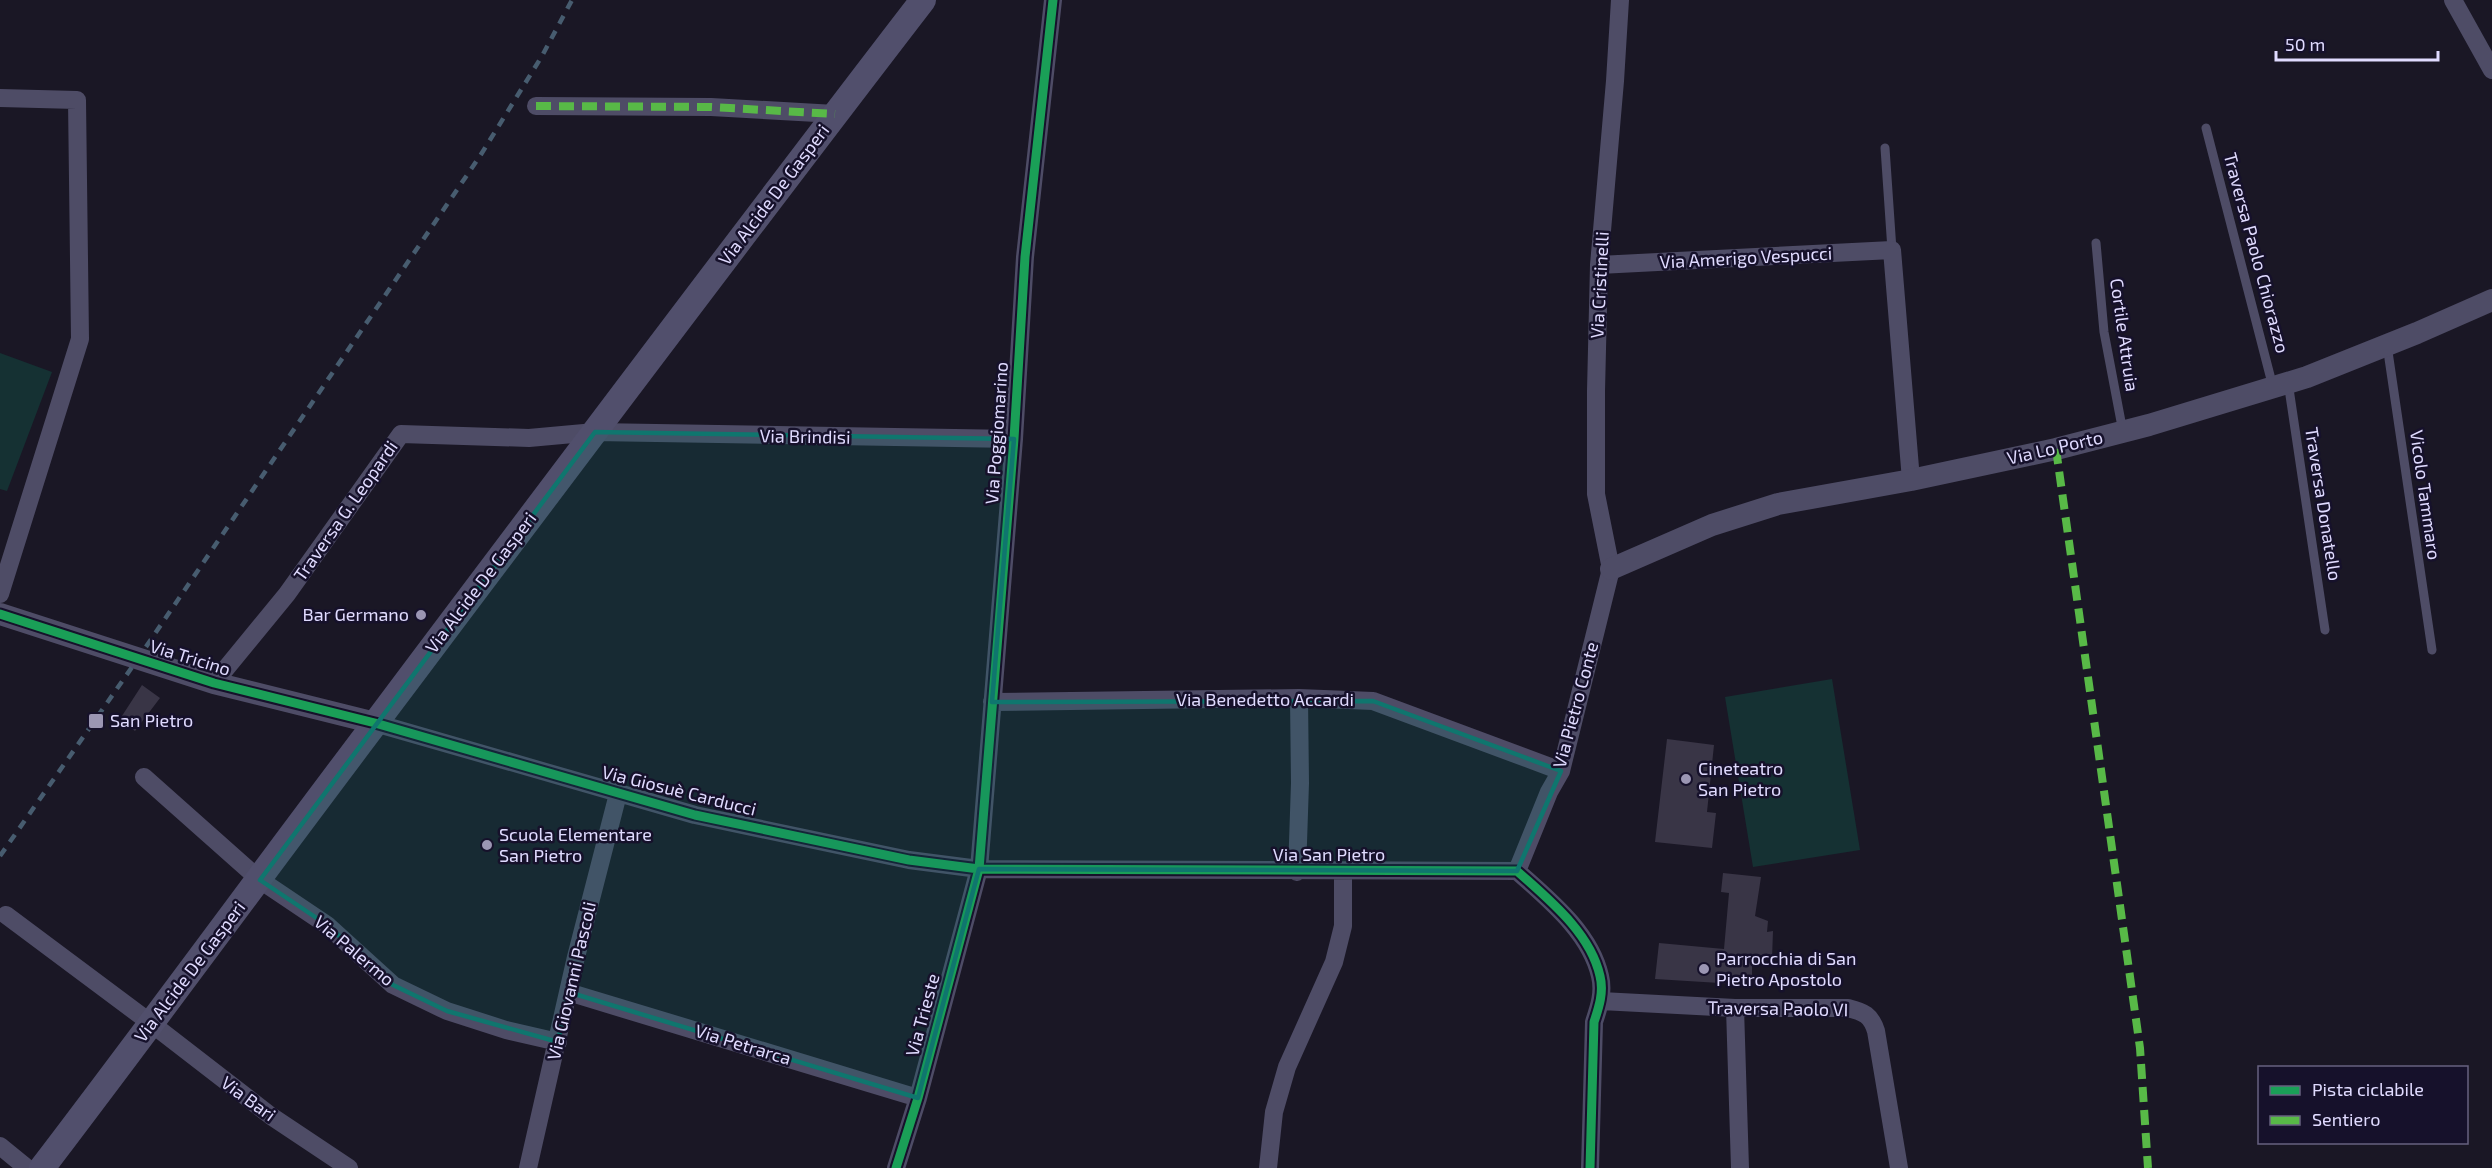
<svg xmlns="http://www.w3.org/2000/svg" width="2492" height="1168" viewBox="0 0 2492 1168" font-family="'Exo 2',sans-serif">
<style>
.green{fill:#153133}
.building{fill:#393546}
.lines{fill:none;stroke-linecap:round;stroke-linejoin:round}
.service{stroke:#4e4c66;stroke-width:9}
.minor{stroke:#4e4c66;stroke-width:18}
.tertiary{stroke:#4e4c66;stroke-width:22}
.secondary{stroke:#514f6c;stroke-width:26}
.rail{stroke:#475c6f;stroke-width:4.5;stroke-dasharray:9 8;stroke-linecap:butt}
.quiet{stroke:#58b947;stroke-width:8;stroke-dasharray:15 8;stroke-linecap:butt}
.cycleway-casing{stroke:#16112b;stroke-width:13}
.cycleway{stroke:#1a9f57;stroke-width:9}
.marked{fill:#0f766e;fill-opacity:0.2;stroke:#0f766e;stroke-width:4.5;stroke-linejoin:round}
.poi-dot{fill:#9b96b3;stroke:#16112b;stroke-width:2}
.labels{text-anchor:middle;stroke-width:5;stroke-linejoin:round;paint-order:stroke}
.street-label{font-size:18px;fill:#e0dbff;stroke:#16112b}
.poi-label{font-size:18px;fill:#e0dbff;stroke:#16112b;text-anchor:start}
</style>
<rect width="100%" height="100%" fill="#1a1725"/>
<path class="green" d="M0,353L52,372L7,491L0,489Z
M1832,679L1860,850L1753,867L1725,697Z"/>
<path class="building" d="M142,685L160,698L135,731L120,719Z
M1667,739L1714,745L1707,812L1716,813L1712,848L1655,842Z
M1723,873L1761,877L1755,916L1768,921L1767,932L1773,931L1772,959H1752V985L1655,979L1659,943L1724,949L1729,893L1721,892Z"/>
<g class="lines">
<path class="service" d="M2206,128L2273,387
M1885,148L1892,250
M2096,243L2104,332L2123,432
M2387,345L2432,650
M2288,382L2325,630"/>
<path class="minor" d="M2453,0L2492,70
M0,98L77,100L80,339L0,594
M536,106L711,107L835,114
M1599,265L1892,250L1911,480
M214,683L287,594L401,434L529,438L595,432L1014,439
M992,702L1299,698L1373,701L1561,771
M375,723L695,815L909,860L979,869L1517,871C1548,899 1590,932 1600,976C1604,992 1599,1007 1594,1022L1590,1168
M144,777L260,880L327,925L393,985L447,1011L506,1030L558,1042
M1517,871L1549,792L1561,771L1611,569L1596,494V391L1599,265L1615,81L1620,0
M1297,872L1300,783L1299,698
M6,915L152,1024L271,1116L349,1168
M568,992L918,1098
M1601,1001L1735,1008H1848C1864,1012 1871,1015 1876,1031L1899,1168
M1735,1008L1740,1168
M0,1146L27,1168
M528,1168L576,957L618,794
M896,1168L918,1098L979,869L1014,439L1025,257L1053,0
M1268,1168L1274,1112L1287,1067L1334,962L1343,926V871"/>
<path class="tertiary" d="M1611,569L1712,525L1778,504L1911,480L2056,449L2149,425L2307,377L2417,333L2492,300
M0,614L214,683L375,723"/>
<path class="secondary" d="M42,1168C155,1020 265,869 377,721C558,480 739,239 923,0"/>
<path class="rail" d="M0,856L137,660L480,156L542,56L572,0"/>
<path class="quiet" d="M536,106L711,107L835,114
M2056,449L2140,1048L2148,1168"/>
<defs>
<path id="cycleway" d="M0,614L214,683L375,723L695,815L909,860L979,869L1517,871C1548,899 1590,932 1600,976C1604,992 1599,1007 1594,1022L1590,1168
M896,1168L918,1098L979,869L1014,439L1025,257L1053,0"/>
</defs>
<use href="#cycleway" class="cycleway-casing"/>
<use href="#cycleway" class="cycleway"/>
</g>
<path class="marked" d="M595,432L1014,439L992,702L1373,701L1561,771L1517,871L979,869L918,1098L568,992L558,1042L447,1011L393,985L327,925L260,880Z"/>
<g class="poi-dot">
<circle cx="421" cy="615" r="6"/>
<rect x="88" y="713" width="16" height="16" rx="3"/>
<circle cx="1686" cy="779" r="6"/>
<circle cx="487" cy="845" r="6"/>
<circle cx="1704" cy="969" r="6"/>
</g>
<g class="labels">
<g class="street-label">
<text transform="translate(774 195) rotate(-53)" y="6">Via Alcide De Gasperi</text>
<text transform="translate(2256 253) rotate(75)" y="6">Traversa Paolo Chiorazzo</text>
<text transform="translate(1746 258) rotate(-3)" y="6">Via Amerigo Vespucci</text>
<text transform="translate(1600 285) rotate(-87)" y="6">Via Cristinelli</text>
<text transform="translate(2124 335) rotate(82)" y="6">Cortile Attruia</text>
<text transform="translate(997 433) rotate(-86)" y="6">Via Poggiomarino</text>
<text transform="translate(805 437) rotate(1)" y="6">Via Brindisi</text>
<text transform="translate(2055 448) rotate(-13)" y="6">Via Lo Porto</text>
<text transform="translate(2425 495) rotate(82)" y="6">Vicolo Tammaro</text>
<text transform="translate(2323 504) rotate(81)" y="6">Traversa Donatello</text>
<text transform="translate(346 511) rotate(-55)" y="6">Traversa G. Leopardi</text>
<text transform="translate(481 583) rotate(-53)" y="6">Via Alcide De Gasperi</text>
<text transform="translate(190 658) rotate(17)" y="6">Via Tricino</text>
<text x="1265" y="706">Via Benedetto Accardi</text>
<text transform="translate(1576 705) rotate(-75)" y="6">Via Pietro Conte</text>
<text transform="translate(679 791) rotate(14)" y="6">Via Giosuè Carducci</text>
<text x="1329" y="861">Via San Pietro</text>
<text transform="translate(354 951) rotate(40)" y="6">Via Palermo</text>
<text transform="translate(190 972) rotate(-53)" y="6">Via Alcide De Gasperi</text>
<text transform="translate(572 981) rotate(-77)" y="6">Via Giovanni Pascoli</text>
<text transform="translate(1778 1009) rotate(1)" y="6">Traversa Paolo VI</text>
<text transform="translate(923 1015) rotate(-75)" y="6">Via Trieste</text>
<text transform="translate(743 1045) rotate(17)" y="6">Via Petrarca</text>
<text transform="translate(248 1099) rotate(36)" y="6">Via Bari</text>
</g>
<g class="poi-label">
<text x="409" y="621" text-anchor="end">Bar Germano</text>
<text x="110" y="727">San Pietro</text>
<text x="1698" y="775">Cineteatro<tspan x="1698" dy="21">San Pietro</tspan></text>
<text x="499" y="841">Scuola Elementare<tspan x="499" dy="21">San Pietro</tspan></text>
<text x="1716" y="965">Parrocchia di San<tspan x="1716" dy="21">Pietro Apostolo</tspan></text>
</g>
</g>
<rect x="2258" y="1066" width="210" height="78" fill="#16112b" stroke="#676280" stroke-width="1.5"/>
<rect x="2270" y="1086" width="30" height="9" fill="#1a9f57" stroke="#676280" stroke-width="1.5"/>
<text x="2312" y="1096" font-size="18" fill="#e0dbff">Pista ciclabile</text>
<rect x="2270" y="1116" width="30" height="9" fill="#58b947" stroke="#676280" stroke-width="1.5"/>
<text x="2312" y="1126" font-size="18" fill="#e0dbff">Sentiero</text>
<path d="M2276 51v9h162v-9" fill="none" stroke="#e0dbff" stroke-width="3"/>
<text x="2285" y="51" font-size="18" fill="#e0dbff" stroke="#16112b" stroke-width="4.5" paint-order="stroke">50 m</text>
</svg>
